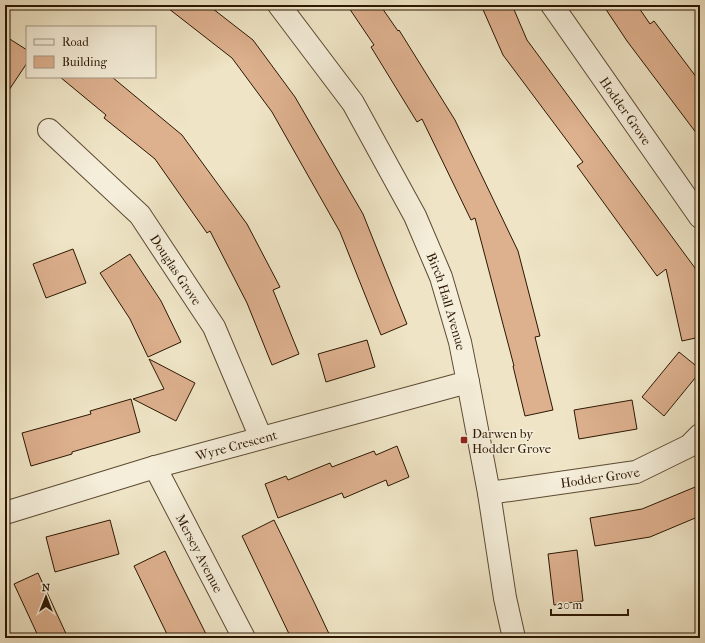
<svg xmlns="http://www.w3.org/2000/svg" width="705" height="643" viewBox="0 0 705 643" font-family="'IM FELL French Canon',serif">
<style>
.building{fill:#ddb08e;stroke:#2b1702}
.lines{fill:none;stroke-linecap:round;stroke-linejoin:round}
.minor-casing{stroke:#5c4a33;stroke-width:24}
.minor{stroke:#f5eeda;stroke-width:22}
.poi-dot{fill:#8f2418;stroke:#f5eeda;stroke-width:1.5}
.labels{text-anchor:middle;stroke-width:3;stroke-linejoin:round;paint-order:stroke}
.street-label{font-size:13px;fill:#2b1702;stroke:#f5eeda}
.poi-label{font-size:13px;fill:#2b1702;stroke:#f5eeda;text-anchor:start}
</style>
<rect width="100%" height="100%" fill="#efe5c6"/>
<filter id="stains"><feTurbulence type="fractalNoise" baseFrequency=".005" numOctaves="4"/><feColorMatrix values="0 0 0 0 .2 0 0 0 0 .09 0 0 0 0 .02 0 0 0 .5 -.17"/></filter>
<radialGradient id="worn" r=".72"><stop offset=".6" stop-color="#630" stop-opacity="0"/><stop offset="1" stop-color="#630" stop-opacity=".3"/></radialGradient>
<path class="building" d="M164,5H208L253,40L295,97L363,214L407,324L381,335L340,232L272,112L232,58Z
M347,5H380L398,31L399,30L455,120L518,251L540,336L535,337L553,410L525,416L513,366H514L475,218L471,220L422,119L417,122L371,47L374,45Z
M481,5H512L527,40L695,268L700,289V337L682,341L666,269L657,276L577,166L583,162L503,55Z
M603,5H637L650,24L654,21L700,82V138L627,41Z
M5,36L27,50V63L5,96Z
M60,77H112L182,135L247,224L280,287L273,290L299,354L272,365L247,303L210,231L207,233L155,159L104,118L106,115Z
M73,249L86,283L46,298L33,264Z
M130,254L161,301L181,342L148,357L130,319L100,273Z
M367,340L375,367L326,382L318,354Z
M679,352L700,369V372L664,416L642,397Z
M149,359L195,383L176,421L133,399L164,389Z
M131,399L140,432L72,452V454L31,466L22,433L91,414L90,411Z
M632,400L637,429L579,439L574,410Z
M397,446L409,477L388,486L386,480L344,498L342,493L278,518L265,484L286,476L288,480L330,463L332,467L374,451L376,455Z
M700,485V516L650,537L595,546L590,518L642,509Z
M110,520L119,554L55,572L46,537Z
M274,520L314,602L331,638H291L242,536Z
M577,550L583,601L554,605L548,554Z
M165,551L175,572L208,638H169L164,628L134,566Z
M38,573L68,638H39L14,584Z"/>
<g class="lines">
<defs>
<g id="minor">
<path id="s1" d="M279,5L353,103L415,216L441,277L460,342L468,382L489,493L505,598L514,638"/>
<path id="s2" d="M552,5L700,217"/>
<path id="s3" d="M49,130L140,215L214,327L261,438"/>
<path id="s4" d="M155,467L244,638"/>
<path id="s5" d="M489,493L636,472L689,446L700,435"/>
<path id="s6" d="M5,513L155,467L468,382"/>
</g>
</defs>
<use href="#minor" class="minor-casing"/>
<use href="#minor" class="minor"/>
</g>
<rect class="poi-dot" x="460" y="436" width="8" height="8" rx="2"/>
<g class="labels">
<g class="street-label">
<text dy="5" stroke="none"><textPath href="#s2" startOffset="129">Hodder Grove</textPath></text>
<text dy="5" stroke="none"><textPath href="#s3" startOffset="190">Douglas Grove</textPath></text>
<text dy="5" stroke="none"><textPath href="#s1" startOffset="343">Birch Hall Avenue</textPath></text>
<text dy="5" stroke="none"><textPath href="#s6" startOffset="241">Wyre Crescent</textPath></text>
<text dy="5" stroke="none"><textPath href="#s5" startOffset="112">Hodder Grove</textPath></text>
<text dy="5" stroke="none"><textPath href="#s4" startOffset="97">Mersey Avenue</textPath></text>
</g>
<g class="poi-label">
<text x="472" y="438">Darwen by<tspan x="472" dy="15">Hodder Grove</tspan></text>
</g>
</g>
<rect width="705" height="643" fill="none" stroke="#efe5c6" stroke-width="20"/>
<rect x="6" y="6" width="693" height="631" fill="none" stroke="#2b1702" stroke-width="2"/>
<rect x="10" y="10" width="685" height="623" fill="none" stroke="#2b1702"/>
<rect x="26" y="26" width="130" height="52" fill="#f5eeda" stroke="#a49884"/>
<rect x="34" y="39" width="20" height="6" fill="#f5eeda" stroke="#a49884"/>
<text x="62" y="46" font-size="12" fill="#2b1702">Road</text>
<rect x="34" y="56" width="20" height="12" fill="#ddb08e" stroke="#a49884"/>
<text x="62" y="66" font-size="12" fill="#2b1702">Building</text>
<g transform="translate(46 597)" stroke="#f5eeda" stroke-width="3" paint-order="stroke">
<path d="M0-3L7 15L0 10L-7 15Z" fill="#2b1702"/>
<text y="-6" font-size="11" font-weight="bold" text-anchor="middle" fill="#2b1702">N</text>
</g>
<path d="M551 609v6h77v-6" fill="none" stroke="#2b1702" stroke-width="2"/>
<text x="557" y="609" font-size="12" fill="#2b1702" stroke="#f5eeda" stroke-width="3" paint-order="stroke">20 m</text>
<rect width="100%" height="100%" filter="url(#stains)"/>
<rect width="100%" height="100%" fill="url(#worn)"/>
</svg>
